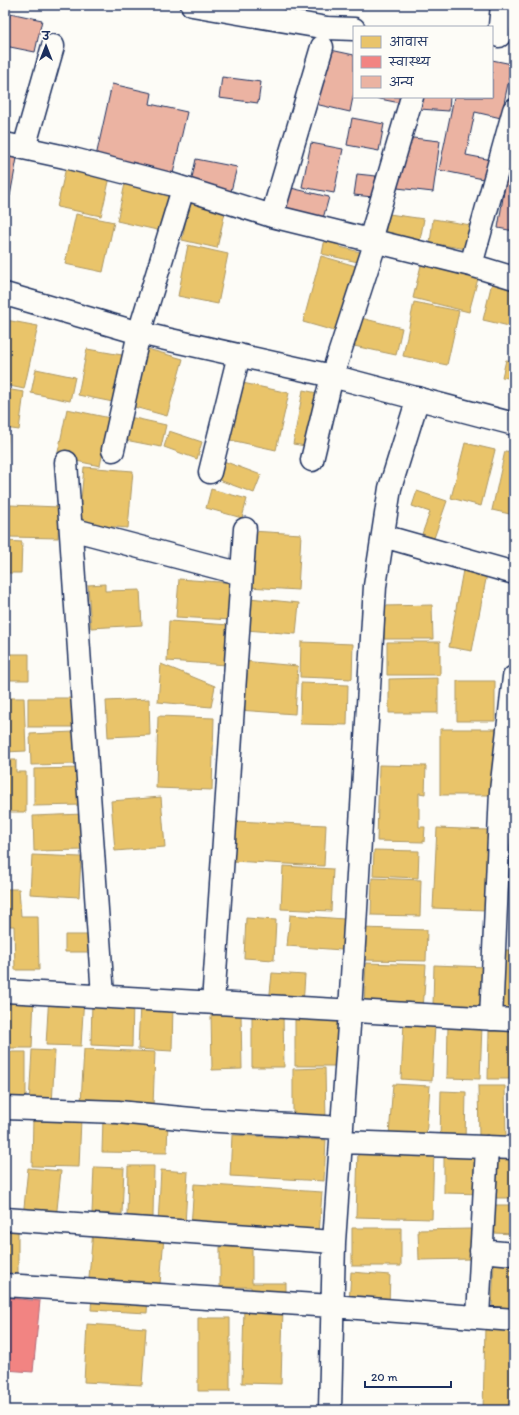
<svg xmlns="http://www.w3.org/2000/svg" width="519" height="1415" viewBox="0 0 519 1415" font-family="Itim,'Playpen Sans Deva',sans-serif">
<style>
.homes{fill:#e9c46a;stroke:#ab9766}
.health{fill:#f28482;stroke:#b26a77}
.building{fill:#ebb3a2;stroke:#1b2f5e}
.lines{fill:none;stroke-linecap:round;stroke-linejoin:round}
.minor-casing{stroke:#1b2f5e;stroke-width:25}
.minor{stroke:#fdfcf7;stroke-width:22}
</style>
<rect width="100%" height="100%" fill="#fdfcf7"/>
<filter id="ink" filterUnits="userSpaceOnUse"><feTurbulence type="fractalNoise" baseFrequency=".025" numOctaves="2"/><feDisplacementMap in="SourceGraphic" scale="8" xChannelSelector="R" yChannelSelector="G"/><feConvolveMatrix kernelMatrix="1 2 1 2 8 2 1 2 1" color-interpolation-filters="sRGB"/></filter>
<g filter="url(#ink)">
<path class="homes" d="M67,163L111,173L101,216L57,207Z
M126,179L176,191L166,232L117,221Z
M190,200L226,208L217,248L182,240Z
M76,214L114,222L103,272L65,264Z
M389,214L424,219L419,246L384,240Z
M433,219L471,225L467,249L430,243Z
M326,233L343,236L340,247L360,252L358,262L322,254Z
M188,245L228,254L218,304L178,296Z
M321,256L356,266L338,332L303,322Z
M423,257L480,271L469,312L413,298Z
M493,278L514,283V308L509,326L483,320Z
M414,302L459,311L447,365L403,356Z
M361,318L402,328L396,355L354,346Z
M6,320L38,326L24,389L5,385V325Z
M144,348L183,359L167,416L127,405Z
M87,349L122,355L113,402L78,395Z
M506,360L514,361V379L502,377Z
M36,369L75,377L70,401L31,393Z
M238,382L289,393L276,450L226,439Z
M5,389L24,392L19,430L5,428Z
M303,390L322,394L312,447L293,444Z
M67,409L110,418L100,466L57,457Z
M125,416L166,425L161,447L120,439Z
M169,431L202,442L197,459L164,447Z
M5,434H8L6,479H5Z
M465,443L495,450L481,506L451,498Z
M505,451L514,452V515L492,510Z
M218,459L261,475L254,493L211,477Z
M84,467L133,471L128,528L79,524Z
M211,489L247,499L242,518L206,508Z
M417,491L447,501L434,538L422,534L430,512L412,506Z
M10,505L59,507L58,538L9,537Z
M251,531L301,534L298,590L248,587Z
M5,541L22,542L21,573H5Z
M463,570L487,574L472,651L449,647Z
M179,579L233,583L232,620L176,617Z
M105,584V591L140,590L142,625L91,628L88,585Z
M249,598L299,603L296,634L246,630Z
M432,605L433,639H384V606Z
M169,621L230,625L227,665L167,661Z
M301,642L353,644L352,679L300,677Z
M387,642H440V675H387Z
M5,654H29V680H5Z
M242,661L298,666L295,714L238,710Z
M161,664L215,686L211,707L158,702Z
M438,678V713H389V679Z
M457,681H495V721H457Z
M301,683L348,685L347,725L300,724Z
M5,698H24L26,751L5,752Z
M28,698H76V727H28Z
M149,699L150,735L108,737L106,701Z
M158,716L214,718L212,790L156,788Z
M440,729H496V795H440Z
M74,732L75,764L31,765L30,734Z
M5,760H16V772H26V812H5Z
M379,765L426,766L425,794L419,793V827H425L424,842L377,841Z
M83,768V805L34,806V769Z
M510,778H514V809H509Z
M161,797L165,847L115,851L111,801Z
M83,814L84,850L34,851L33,816Z
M233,821L326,825L324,866L232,861Z
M437,828L488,830L485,910L433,908Z
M374,850L419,851L418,878L373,876Z
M32,855L81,857L79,897L30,894Z
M283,866L333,869L331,911L281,909Z
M372,878L421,880L420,916L371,915Z
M5,889H19L21,916H38L39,970H15L14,926H5Z
M290,915L344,919L342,950L287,946Z
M246,918L276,920L274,960L244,958Z
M362,928L427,930L426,961L362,960Z
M65,935H91V952H65Z
M504,950H514V1009H503Z
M366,963L426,965L423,1010L364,1007Z
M434,965L486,967L485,1007L433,1005Z
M272,973L305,975L303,1005L269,1003Z
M49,994L84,996L81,1046L46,1045Z
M6,996H34L32,1048H5Z
M92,1000L133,1001L132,1047L91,1045Z
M140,1003L173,1004L172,1051L138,1049Z
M211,1014H241L242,1069L212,1070Z
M252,1014H283L284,1067H252Z
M338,1017V1066H295V1018Z
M404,1022L435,1024L432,1081L401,1079Z
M448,1025L482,1026L480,1079L447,1078Z
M489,1031H514V1079H488Z
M84,1049L155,1052L153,1106L81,1103Z
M32,1050L55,1051L52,1105L29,1104Z
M5,1052H26V1102H5Z
M325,1068L326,1121H293V1069Z
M393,1084L430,1086L426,1138L389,1135Z
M478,1086H505L506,1137H479Z
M441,1091L466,1092L465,1142L440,1141Z
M33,1118L81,1119L79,1167L32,1166Z
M103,1118L168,1120L167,1153L102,1152Z
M232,1135L326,1140L324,1181L230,1176Z
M358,1149L434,1151L432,1219L356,1217Z
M444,1151L484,1152V1194L444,1193Z
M497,1154H514V1198H496Z
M128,1166H154L153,1217L127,1216Z
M94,1167L124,1168L122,1214L92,1213Z
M28,1168L61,1171L56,1219L23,1217Z
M161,1170L188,1172L185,1225L158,1223Z
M194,1184L322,1192L319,1235L191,1227Z
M494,1205H514V1234L494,1233Z
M5,1223H18V1276H5Z
M352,1228H401V1266H352Z
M471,1229V1259L419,1260L418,1230Z
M93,1230L164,1237L160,1284L89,1278Z
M220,1247H252V1283H286V1298H251V1287H220Z
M494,1264L514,1265V1309L492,1308Z
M351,1272L390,1275L389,1306L349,1304Z
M92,1294L148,1297L147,1313L91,1310Z
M244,1307L283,1308L281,1384L242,1383Z
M198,1318H230V1391H198Z
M87,1324L146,1328L142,1385L84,1382Z
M485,1327L514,1328V1410H483Z"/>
<path class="health" d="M9,1298L40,1301L33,1372L5,1370V1340Z"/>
<path class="building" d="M10,13L42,20L35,52L5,46V36Z
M326,49L354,55V92L350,112L315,104Z
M492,60L512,64L501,118L475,112L466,155L492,160L488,180L439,170L454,97H492Z
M222,77L261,82L258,103L219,98Z
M112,84L152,93L150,104L187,112L172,178L95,161Z
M370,97H407L405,104Z
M419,97H450L449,111L419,109Z
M352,118L384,124L379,151L347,145Z
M404,137L440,141L433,192L397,188Z
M311,143L343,149L334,193L302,187Z
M5,151L18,153L10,196L5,195Z
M196,159L237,167L230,195L190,187Z
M357,174L376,176L373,197L354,195Z
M506,179L514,181V231L498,228Z
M291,188L329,197L322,222L285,212Z"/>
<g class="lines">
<defs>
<path id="minor" d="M192,5L327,28L354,29
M499,36L502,5
M5,144L65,157L170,184L272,216L471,265L514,110
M24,148L53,46
M272,216L322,47
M471,265L514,278
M5,294L139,333L332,376L514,424
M113,450L139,333L183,189
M312,460L332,376L373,250L370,240L412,97
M66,462L103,996
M210,472L239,355
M71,529L242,574
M383,536L514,573
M5,991L514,1020
M213,1003L245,529
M491,1019L501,791L514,677
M5,1108L118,1112L202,1120L342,1128
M341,1142L514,1148
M5,1219L334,1242
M481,1251L514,1254
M5,1285L332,1306L514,1320
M478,1317L487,1147
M330,1410L334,1242L350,1011L375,586L390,488L418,398"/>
</defs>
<use href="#minor" class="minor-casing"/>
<use href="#minor" class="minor"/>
</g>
</g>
<rect width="519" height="1415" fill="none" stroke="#fdfcf7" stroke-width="20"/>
<rect x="10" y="10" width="499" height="1395" fill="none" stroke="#1b2f5e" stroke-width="1.5" filter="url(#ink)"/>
<rect x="353" y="26" width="140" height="72" fill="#fdfcf7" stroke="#a3aaba"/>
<rect x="361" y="36" width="20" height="12" fill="#e9c46a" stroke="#a3aaba"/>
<text x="389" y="46" font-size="12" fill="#1b2f5e">आवास</text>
<rect x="361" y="56" width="20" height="12" fill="#f28482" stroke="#a3aaba"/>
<text x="389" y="66" font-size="12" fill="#1b2f5e">स्वास्थ्य</text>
<rect x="361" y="76" width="20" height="12" fill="#ebb3a2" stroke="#a3aaba"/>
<text x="389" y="86" font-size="12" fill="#1b2f5e">अन्य</text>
<g transform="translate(46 46)" stroke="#fdfcf7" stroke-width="3" paint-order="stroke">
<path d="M0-3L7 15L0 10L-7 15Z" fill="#1b2f5e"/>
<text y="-6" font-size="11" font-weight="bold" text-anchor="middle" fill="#1b2f5e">उ</text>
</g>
<path d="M365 1381v6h86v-6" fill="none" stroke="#1b2f5e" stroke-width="2"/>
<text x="371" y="1381" font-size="12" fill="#1b2f5e" stroke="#fdfcf7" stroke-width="3" paint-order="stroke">20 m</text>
</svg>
